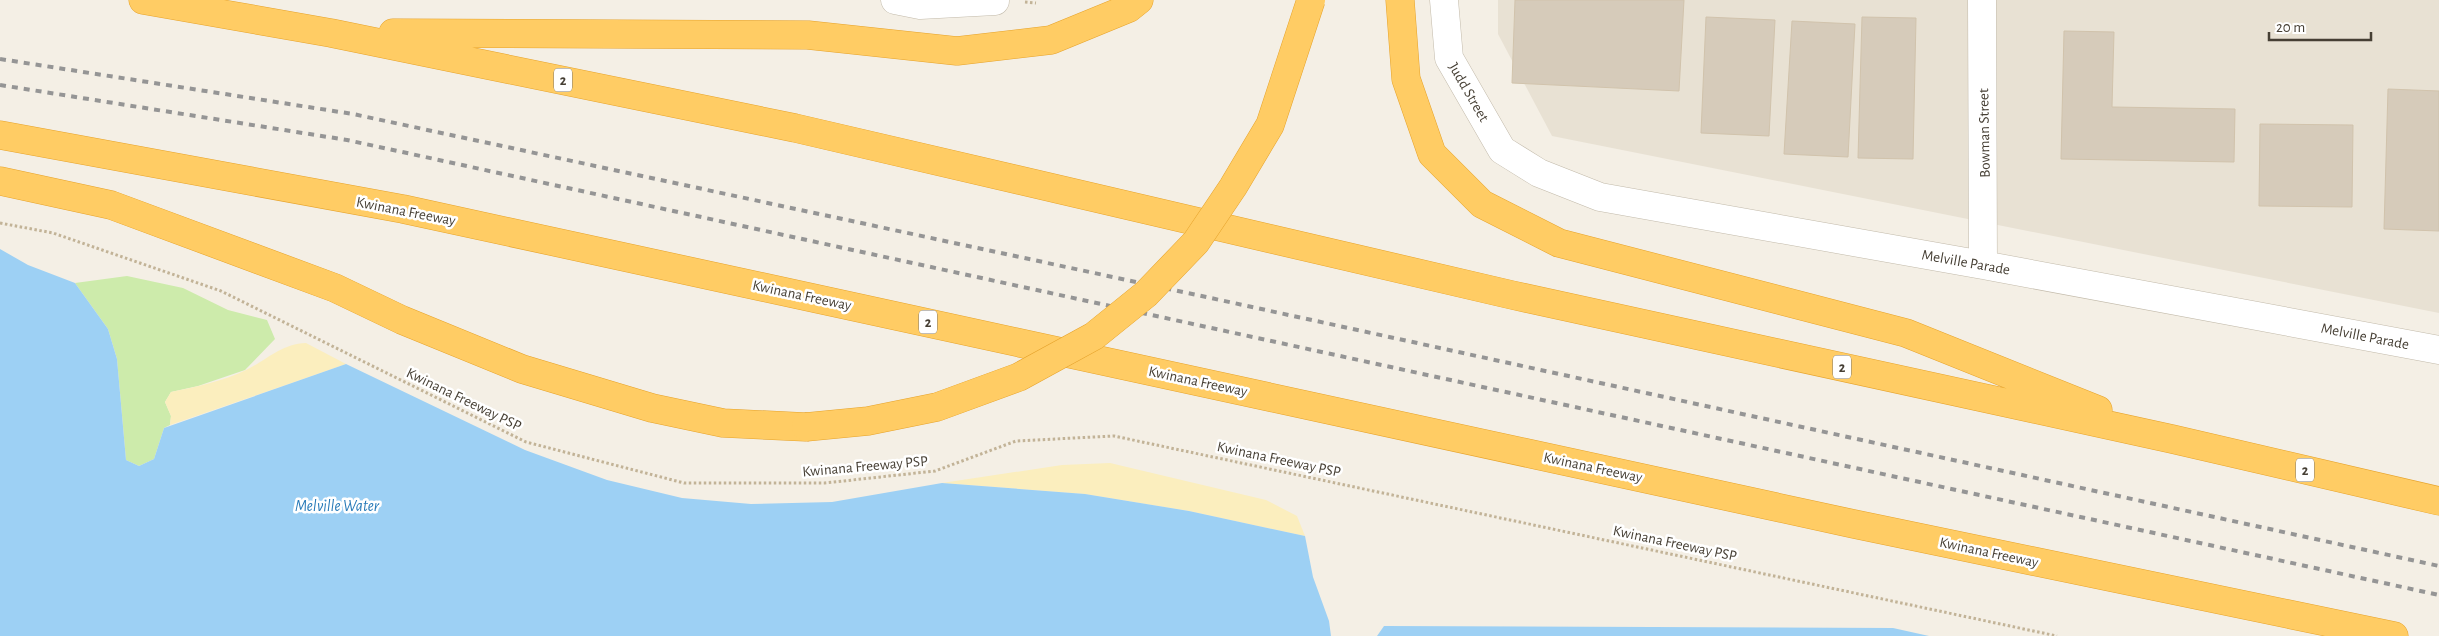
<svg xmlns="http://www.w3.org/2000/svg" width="2439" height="636" viewBox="0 0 2439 636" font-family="'Alegreya Sans',sans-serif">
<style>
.residential{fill:#e8e1d3}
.green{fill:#cdebab}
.sand{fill:#fbeebe}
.water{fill:#9dd0f4}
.building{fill:#d6cbba;stroke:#d1c3ac}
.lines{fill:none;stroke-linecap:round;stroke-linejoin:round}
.minor-casing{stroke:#c2baaa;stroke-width:29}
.highway-casing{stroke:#e6a32c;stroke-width:29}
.path{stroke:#c2b397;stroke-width:3;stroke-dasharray:2.5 2.5;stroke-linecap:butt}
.minor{stroke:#fff;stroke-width:28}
.highway{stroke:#ffcc64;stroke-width:28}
.rail{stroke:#959595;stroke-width:4;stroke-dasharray:6 6;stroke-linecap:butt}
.highway-bridge-casing{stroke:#e6a32c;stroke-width:29;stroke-linecap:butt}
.highway-bridge{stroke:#ffcc64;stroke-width:28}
.labels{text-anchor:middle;stroke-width:5;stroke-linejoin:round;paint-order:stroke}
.shield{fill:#fff;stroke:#7e7971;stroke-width:1}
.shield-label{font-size:14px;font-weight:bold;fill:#463f34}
.street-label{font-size:15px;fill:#463f34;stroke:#fff}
.water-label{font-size:16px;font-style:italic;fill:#277ab8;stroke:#fff}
</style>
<rect width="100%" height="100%" fill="#f4efe5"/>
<path class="residential" d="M1498,0H2439V313L1552,136L1498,34Z"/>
<path class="green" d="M127,276L183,288L228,310L267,320L275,339L245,370L198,386L171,392L165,402L171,416L170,425L164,428L154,459L139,466L126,460L117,359L108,329L75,283Z"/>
<path class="sand" d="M306,343L346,364L170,425L171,416L165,402L171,392C196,387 223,381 246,370C267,360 281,344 306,343Z
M1110,463L1266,500L1297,516L1305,536L1189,511L1085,494L942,483L1062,465Z"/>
<path class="water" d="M0,249L28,265L75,283L108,329L117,359L126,460L139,466L154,459L164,428L346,364L525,450L607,480L682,498L751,504L832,502L942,483L1085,494L1189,511L1305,536L1313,577L1329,621L1331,636H0Z
M1384,626L1893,628L1929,636H1377Z"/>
<path class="building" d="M1515,0H1684L1679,91L1512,83Z
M1706,17L1775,20L1769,136L1701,133Z
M1862,17L1916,18L1913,159L1858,158Z
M1792,21L1855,24L1848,157L1784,154Z
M2064,31L2114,32L2112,107L2235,109L2234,162L2061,159Z
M2388,89L2439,91V231L2384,229Z
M2260,124L2353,125L2352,207L2259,206Z"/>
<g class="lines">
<defs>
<path id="minor" d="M895,0L920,5L995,1
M1444,0L1449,58L1502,150L1539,173L1600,197L1983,265L2439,350
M1982,0L1983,265"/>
<path id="highway" d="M143,0L331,33L795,128L1512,295L2172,439L2439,501
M1400,0L1406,79L1432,154L1482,204L1559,243L1906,333L2098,410
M393,33L808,35L957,51L1051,40L1129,8L1139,0
M0,135L403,209L1854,524L2394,636
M0,181L111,205L335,288L402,320L522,369L652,408L723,423L806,427"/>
</defs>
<use href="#minor" class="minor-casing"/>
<use href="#highway" class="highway-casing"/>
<path class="path" d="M1025,2L1036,3
M0,223L53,233L221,291L526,442L684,483H825L935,471L1016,441L1114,436L2057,636"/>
<use href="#minor" class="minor"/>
<use href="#highway" class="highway"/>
<path class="rail" d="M0,59L353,114L1220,300L2439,566
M0,85L347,140L2439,595"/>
<defs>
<path id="highway-bridge" d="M806,427L868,421L937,407L1019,377L1094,336L1146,294L1196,242L1233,187L1270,125L1311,0"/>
</defs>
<use href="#highway-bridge" class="highway-bridge-casing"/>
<use href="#highway-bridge" class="highway-bridge"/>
</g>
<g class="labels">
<g class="shield">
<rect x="554" y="68.5" width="18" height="23" rx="4"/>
<rect x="919" y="310.5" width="18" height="23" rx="4"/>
<rect x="1833" y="355.5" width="18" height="23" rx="4"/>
<rect x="2296" y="458.5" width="18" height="23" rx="4"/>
</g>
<g class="shield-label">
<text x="563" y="85">2</text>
<text x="928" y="327">2</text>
<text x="1842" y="372">2</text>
<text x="2305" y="475">2</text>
</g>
<g class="street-label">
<text transform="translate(1469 92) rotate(60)" y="5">Judd Street</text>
<text transform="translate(1984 133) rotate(-91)" y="5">Bowman Street</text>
<text transform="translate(406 211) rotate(11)" y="5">Kwinana Freeway</text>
<text transform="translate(1966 262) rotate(10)" y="5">Melville Parade</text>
<text transform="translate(802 295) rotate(12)" y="5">Kwinana Freeway</text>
<text transform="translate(2365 336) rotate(11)" y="5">Melville Parade</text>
<text transform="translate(1198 381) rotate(12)" y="5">Kwinana Freeway</text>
<text transform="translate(464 399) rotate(26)" y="5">Kwinana Freeway PSP</text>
<text transform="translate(1279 459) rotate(12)" y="5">Kwinana Freeway PSP</text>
<text transform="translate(865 466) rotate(-5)" y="5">Kwinana Freeway PSP</text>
<text transform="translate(1593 467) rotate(12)" y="5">Kwinana Freeway</text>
<text transform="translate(1675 543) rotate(12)" y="5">Kwinana Freeway PSP</text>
<text transform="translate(1989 552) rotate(12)" y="5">Kwinana Freeway</text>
</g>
<g class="water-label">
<text x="337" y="511">Melville Water</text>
</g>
</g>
<path d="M2269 32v8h102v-8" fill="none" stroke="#463f34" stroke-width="2.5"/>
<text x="2276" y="32" font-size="15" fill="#463f34" stroke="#ffffff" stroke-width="4" paint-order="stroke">20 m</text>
</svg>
